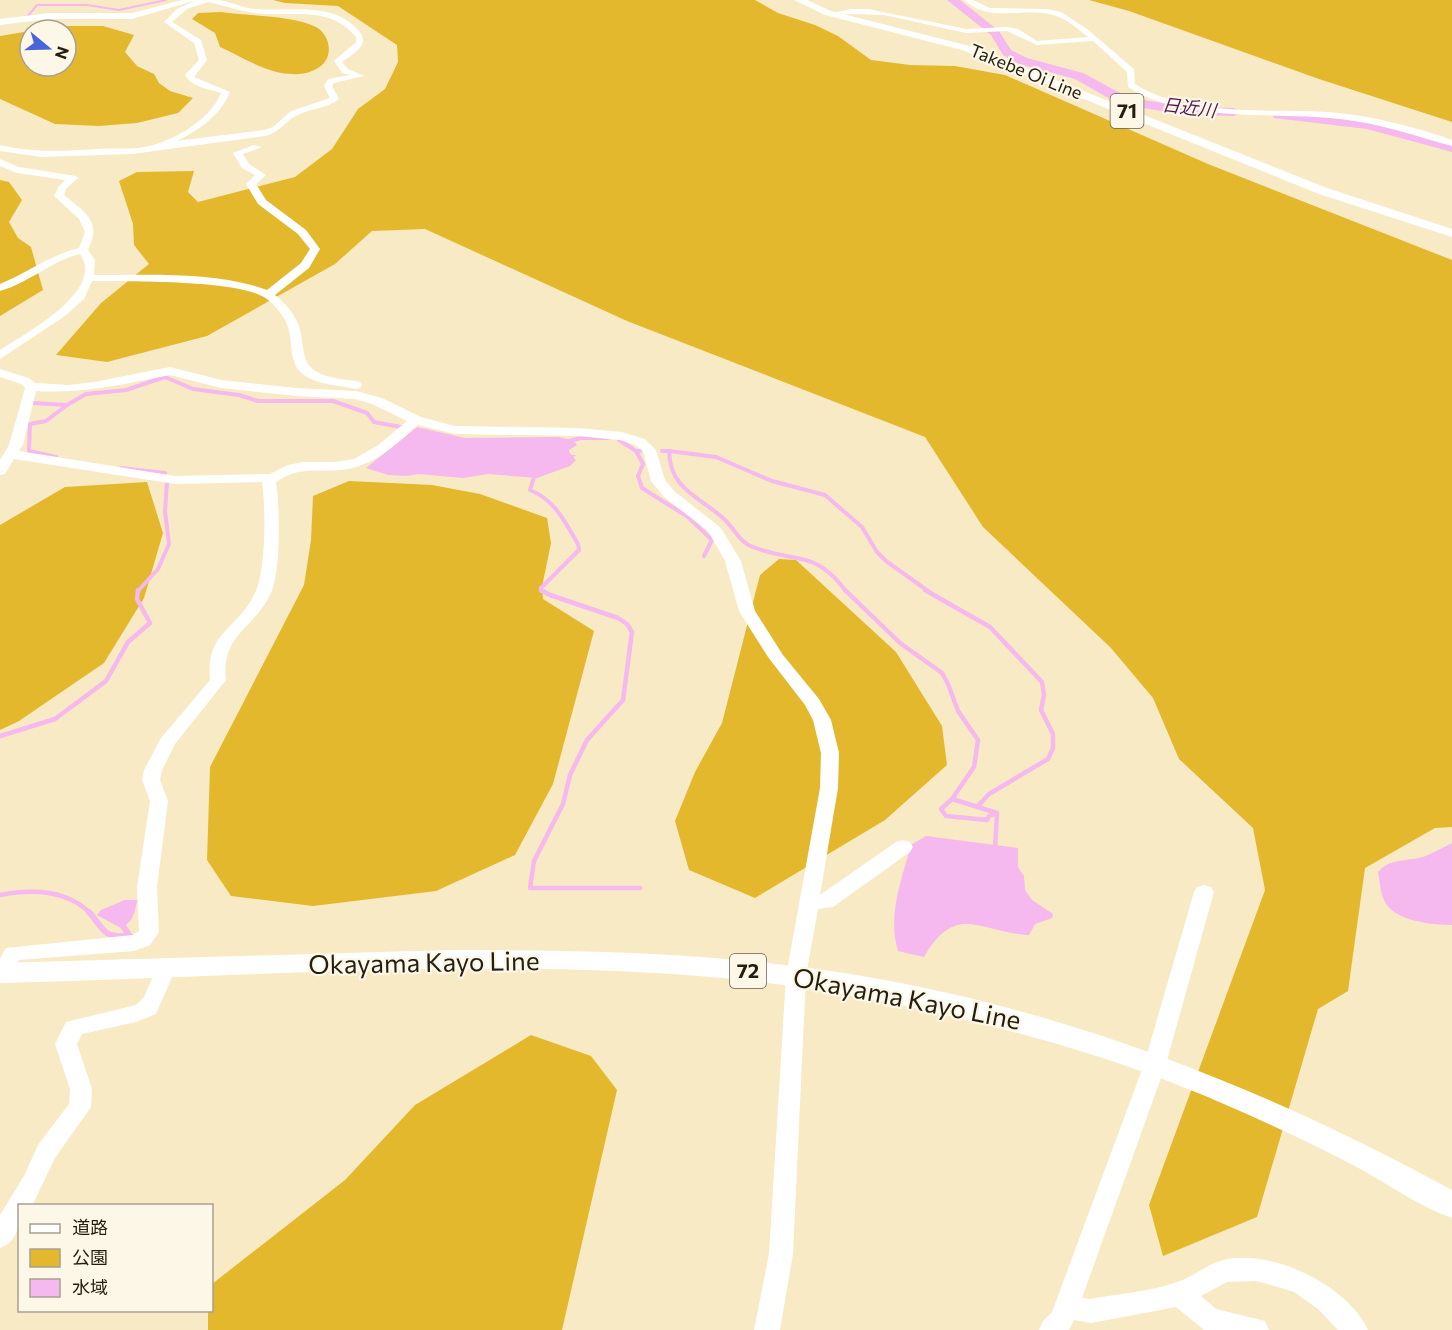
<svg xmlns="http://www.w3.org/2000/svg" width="1452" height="1330" viewBox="0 0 1452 1330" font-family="Commissioner,'Noto Sans JP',sans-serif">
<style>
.green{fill:#e4b82d}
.water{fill:#f5b8ef}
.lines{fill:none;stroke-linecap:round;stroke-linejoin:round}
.stream-far3{stroke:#f5b8ef;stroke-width:2}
.stream-far2{stroke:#f5b8ef;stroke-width:4}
.stream-far1{stroke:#f5b8ef;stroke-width:4.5}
.stream{stroke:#f5b8ef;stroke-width:6}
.river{fill:#f5b8ef;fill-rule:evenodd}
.minor{fill:#fff;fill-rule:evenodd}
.major{fill:#fff;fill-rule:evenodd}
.labels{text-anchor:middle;stroke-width:4.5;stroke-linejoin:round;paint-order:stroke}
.far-street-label{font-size:18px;fill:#231e10;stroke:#fdf7e8}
.far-water-label{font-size:18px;font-style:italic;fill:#52144f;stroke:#fdf7e8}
.shield{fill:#fdf7e8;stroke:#645f51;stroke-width:1.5}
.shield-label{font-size:20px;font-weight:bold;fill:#231e10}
.near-street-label{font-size:26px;fill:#231e10;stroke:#fdf7e8}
</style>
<rect width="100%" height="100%" fill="#f8eac4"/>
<path class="green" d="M273,0H755L778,13L815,25L838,36L871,60L910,65L955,66L1005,75L1208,164L1452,260V827L1435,828L1365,868L1348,991L1318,1009L1257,1217L1163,1256L1149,1205L1265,890L1253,828L1179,759L1153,698L1111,648L983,527L925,437L627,321L425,229L372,231L335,264L207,336L107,362L56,355L101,303L149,264L134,245L133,224L119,181L137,172L194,171L188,192L198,202L295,177L332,149L358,109L385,89L398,62L397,45L338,6L285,3Z
M1089,0H1452V122L1319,79L1129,11Z
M221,12C247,16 294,15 316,27C329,34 334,54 322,65C314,72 302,75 292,74C268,74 242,57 220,47L215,33L192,19L198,13Z
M63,26H103L134,35L125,52L137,66L154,74L159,83L170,91L193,98L178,113L137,123L99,126L55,124L0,99V36L30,31V66H66V30H35Z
M0,180L9,182L22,200L9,222L18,238L31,247L43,290L0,316Z
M349,481L432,485L480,494L547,518L551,543L542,587L543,599L594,631L553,784L515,855L436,891L313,906L231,896L207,860L210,767L304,585L311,540L313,496Z
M147,482L163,533L144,598L104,663L19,721L0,730V525L65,487Z
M779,559L796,560L896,652L942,726L947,765L885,820L755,898L689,870L675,821L695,772L722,723L760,575Z
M531,1035L591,1056L617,1090L562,1330H208V1311L212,1310V1284L345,1180L415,1105Z"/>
<path class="water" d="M417,427L465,438L558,437L573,440L577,445L569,450V452L572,455H577L573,457L576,460L570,466L537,478L488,474L463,478L418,474L406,476L388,475L366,468Z
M926,836L1018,848V867L1024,876L1025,890L1032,900L1053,914L1052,918L1035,924L1029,935C980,933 957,901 924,957L898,951C887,915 902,879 911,845Z
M1452,843V925C1433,925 1392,921 1384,900C1380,892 1380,881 1378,872C1391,857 1409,862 1426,856C1435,852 1444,847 1452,843Z
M125,900H137C135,913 133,922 121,928L97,915L101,910Z"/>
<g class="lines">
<path class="stream-far3" d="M27,17L37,5H87L119,10L166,0"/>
<path class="stream-far2" d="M34,403L67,405L86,394L126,390L165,377L193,389L239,395L258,401H333L367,413L374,422L406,428
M619,440L636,451H640
M569,441L581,438H608
M636,451L643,464L638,476L642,488L688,517L712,540L704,556
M662,451H669C670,490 699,496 724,519C735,529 739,542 753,547C796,564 813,548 846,591
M669,451L716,457L772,481L825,495L862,527L877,552L886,561L928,591
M56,457L29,451L30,424L46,421L67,405
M121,468L165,473
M535,474L530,490C555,500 565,522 578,544L579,550L541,588V591
M138,591L158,569L169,544L165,511L167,482"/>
<path class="stream-far1" d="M541,590L550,595L618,618L627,624L632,632L623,700L587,740L570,775L563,804L534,861L530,888H640
M845,590L900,643L942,673L948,684L958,711L978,740L974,767L952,799L941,809L946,816L987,820L989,816L997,813L995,849
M925,590L990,627L1042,682L1044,695L1041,710L1053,734V748L1048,759L989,794L978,806
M0,736L55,719L106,681L128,642L150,623L137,599L138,590
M952,799L997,813
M0,895C31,889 66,889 90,913"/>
<path class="stream" d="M89,912C105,930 102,938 130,936L120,922"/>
<path class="river" d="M947,0H960L999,31L1011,50L1027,58L1083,73L1122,94L1138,99L1187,107L1234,108L1241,112L1234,116L1187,115L1136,107L1112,100L1075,79L1019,64L1003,55L991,35Z
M1279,111C1338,115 1396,125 1452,143V152L1367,129L1274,118L1272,115Z"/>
<path class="minor" d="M196,0C204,0 212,0 219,0C231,2 243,8 255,9C290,12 334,1 359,31C371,45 353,54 342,62L348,69L364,76L334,83L332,86L339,99C327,109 311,108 298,115C284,121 283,131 265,136L132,154L41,157L0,151V145C33,153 64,151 97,149C111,148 125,149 139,148C169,144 209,122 221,93C209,89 191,87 185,75L199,60L194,43L164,22L177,9ZM208,2C223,5 239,11 254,13C292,18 328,4 356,37V42L334,61L342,73L350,75L328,79L324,86L330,98L291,111L273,127L264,130L177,141C199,130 220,116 230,92L194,77L207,60L201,40L172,22L187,9Z
M964,0H973L990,8L1047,9L1061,12L1087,29L1134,69L1135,84C1189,119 1276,107 1338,113C1373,116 1408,126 1441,136L1452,140V146C1415,136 1379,123 1340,119C1273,111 1186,124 1128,87L1127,72L1093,41L1037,45L1007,31L966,33L884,15L851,14L832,16L828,14L851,9H868L966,29L1007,27L1018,29L1037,41L1088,37C1078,29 1068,20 1056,16C1025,5 991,25 964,0Z
M254,145L262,147L243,154L249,164L266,175L256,184L266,200L306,230L320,249L309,268L275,295C284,302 294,313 298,324C306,342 298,363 319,373C331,379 348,379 360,382L362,385L360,388L356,389C342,386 324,385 311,379C285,367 295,345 287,324C283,315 275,305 267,299C241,279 128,282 92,281L84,299L65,316L0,359V350C24,334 106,291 80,254C51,261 29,283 0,291V284C27,273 50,255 79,248L85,232L79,219L54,196L59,186L65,180L17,173L0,166V159L19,167L76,176L78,178L66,189L64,195C86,213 102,221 88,250L95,260L94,275C149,275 215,271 267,290L301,263L310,249L298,234L258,204L246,184L255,175L242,168L233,153Z
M170,367L221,380L296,388L356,391L382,398L421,417L455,426L577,428L622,432L645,439L656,450L665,480L674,491L721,528L741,561L755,611L783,655L819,699L831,720L839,753L838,788L820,895L896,842L903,840L910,842L913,847L910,852L833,907L818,909L806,976L793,1254L780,1330H754L769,1254L786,976L820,788L821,753L813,720L805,705L768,657L739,611L725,561L708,531L664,497L651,481L643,451L635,445L620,440L577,436L455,434L418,425C397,443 378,463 348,469C320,474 303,464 276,482C280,507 281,571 271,593C254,630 221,633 226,680L175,744L162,770L160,780L168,801L157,887L159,932L150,945L134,951L19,960L9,979L0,980V958L6,948L133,935L139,931L137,887L150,801L142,780L144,770L161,738L210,680C205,631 238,630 255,593C266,571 266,507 262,482L175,484L14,459L5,474L0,475V460L9,445L25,388L21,384L0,377V369L29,378L35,383L68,385L94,382ZM170,375L221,388L296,396L355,399L372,404L407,421L377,446L354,459L335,462H303L288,465L270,474L175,476L19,451L23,445L36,391C83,394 124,384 170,375Z
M1204,885L1211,887L1214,892L1166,1064L1082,1298L1091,1299C1116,1294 1154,1291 1177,1282C1193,1277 1207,1264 1223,1260C1270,1248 1348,1285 1368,1330H1338L1318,1309L1294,1292L1257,1281L1227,1282L1201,1296L1216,1309L1265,1321L1269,1330H1204L1176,1307L1091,1323L1074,1320L1069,1330H1039L1043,1321L1052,1312L1144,1064L1194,892L1197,887Z
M166,960L173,962L176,968L156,1014L136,1022L82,1034L77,1044L92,1089L91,1107L55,1158L32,1206H20C20,1223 19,1241 0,1248V1215L24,1176L38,1145L69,1104L70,1089L55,1044L66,1022L136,1005L144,997L159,962Z"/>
<path class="major" d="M182,0H197L132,19H49L0,25V19L49,13H132Z
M794,0H807L831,11L970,46L1327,188L1452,229V237L1319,194L962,50L825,15Z
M451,950C574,950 696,952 817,969C1042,1000 1254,1082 1452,1190V1218C1417,1206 1386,1182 1353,1165C1268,1122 1181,1082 1090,1054C970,1017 847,990 722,978C482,956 240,978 0,983V963Z"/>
</g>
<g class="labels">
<g class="far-street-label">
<text transform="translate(1026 72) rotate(22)" y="6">Takebe Oi Line</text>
</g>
<g class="far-water-label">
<text transform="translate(1189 108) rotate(7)" y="6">日近川</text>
</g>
<g class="shield">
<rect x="1110.5" y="94" width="33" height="34" rx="4.5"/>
<rect x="730" y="954" width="36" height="34" rx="4.5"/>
</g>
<g class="shield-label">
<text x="1127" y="118">71</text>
<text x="748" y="978">72</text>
</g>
<g class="near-street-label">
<text transform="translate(424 963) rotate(-1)" y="9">Okayama Kayo Line</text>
<text transform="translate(907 999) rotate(11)" y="9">Okayama Kayo Line</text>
</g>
</g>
<rect x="18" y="1204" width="195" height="108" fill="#fdf7e8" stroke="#a6a092" stroke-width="1.5"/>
<rect x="30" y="1224" width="30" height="9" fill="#ffffff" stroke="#a6a092" stroke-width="1.5"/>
<text x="72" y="1234" font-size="18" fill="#231e10">道路</text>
<rect x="30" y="1249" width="30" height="18" fill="#e4b82d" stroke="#a6a092" stroke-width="1.5"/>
<text x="72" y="1264" font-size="18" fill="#231e10">公園</text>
<rect x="30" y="1279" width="30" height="18" fill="#f5b8ef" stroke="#a6a092" stroke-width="1.5"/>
<text x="72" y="1294" font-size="18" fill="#231e10">水域</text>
<g transform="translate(48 48) rotate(109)"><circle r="28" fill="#fdf7e8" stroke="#a6a092" stroke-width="1.5"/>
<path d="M0-4.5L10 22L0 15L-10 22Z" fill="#4a65d9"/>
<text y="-9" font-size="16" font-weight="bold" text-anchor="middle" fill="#231e10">N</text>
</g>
</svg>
